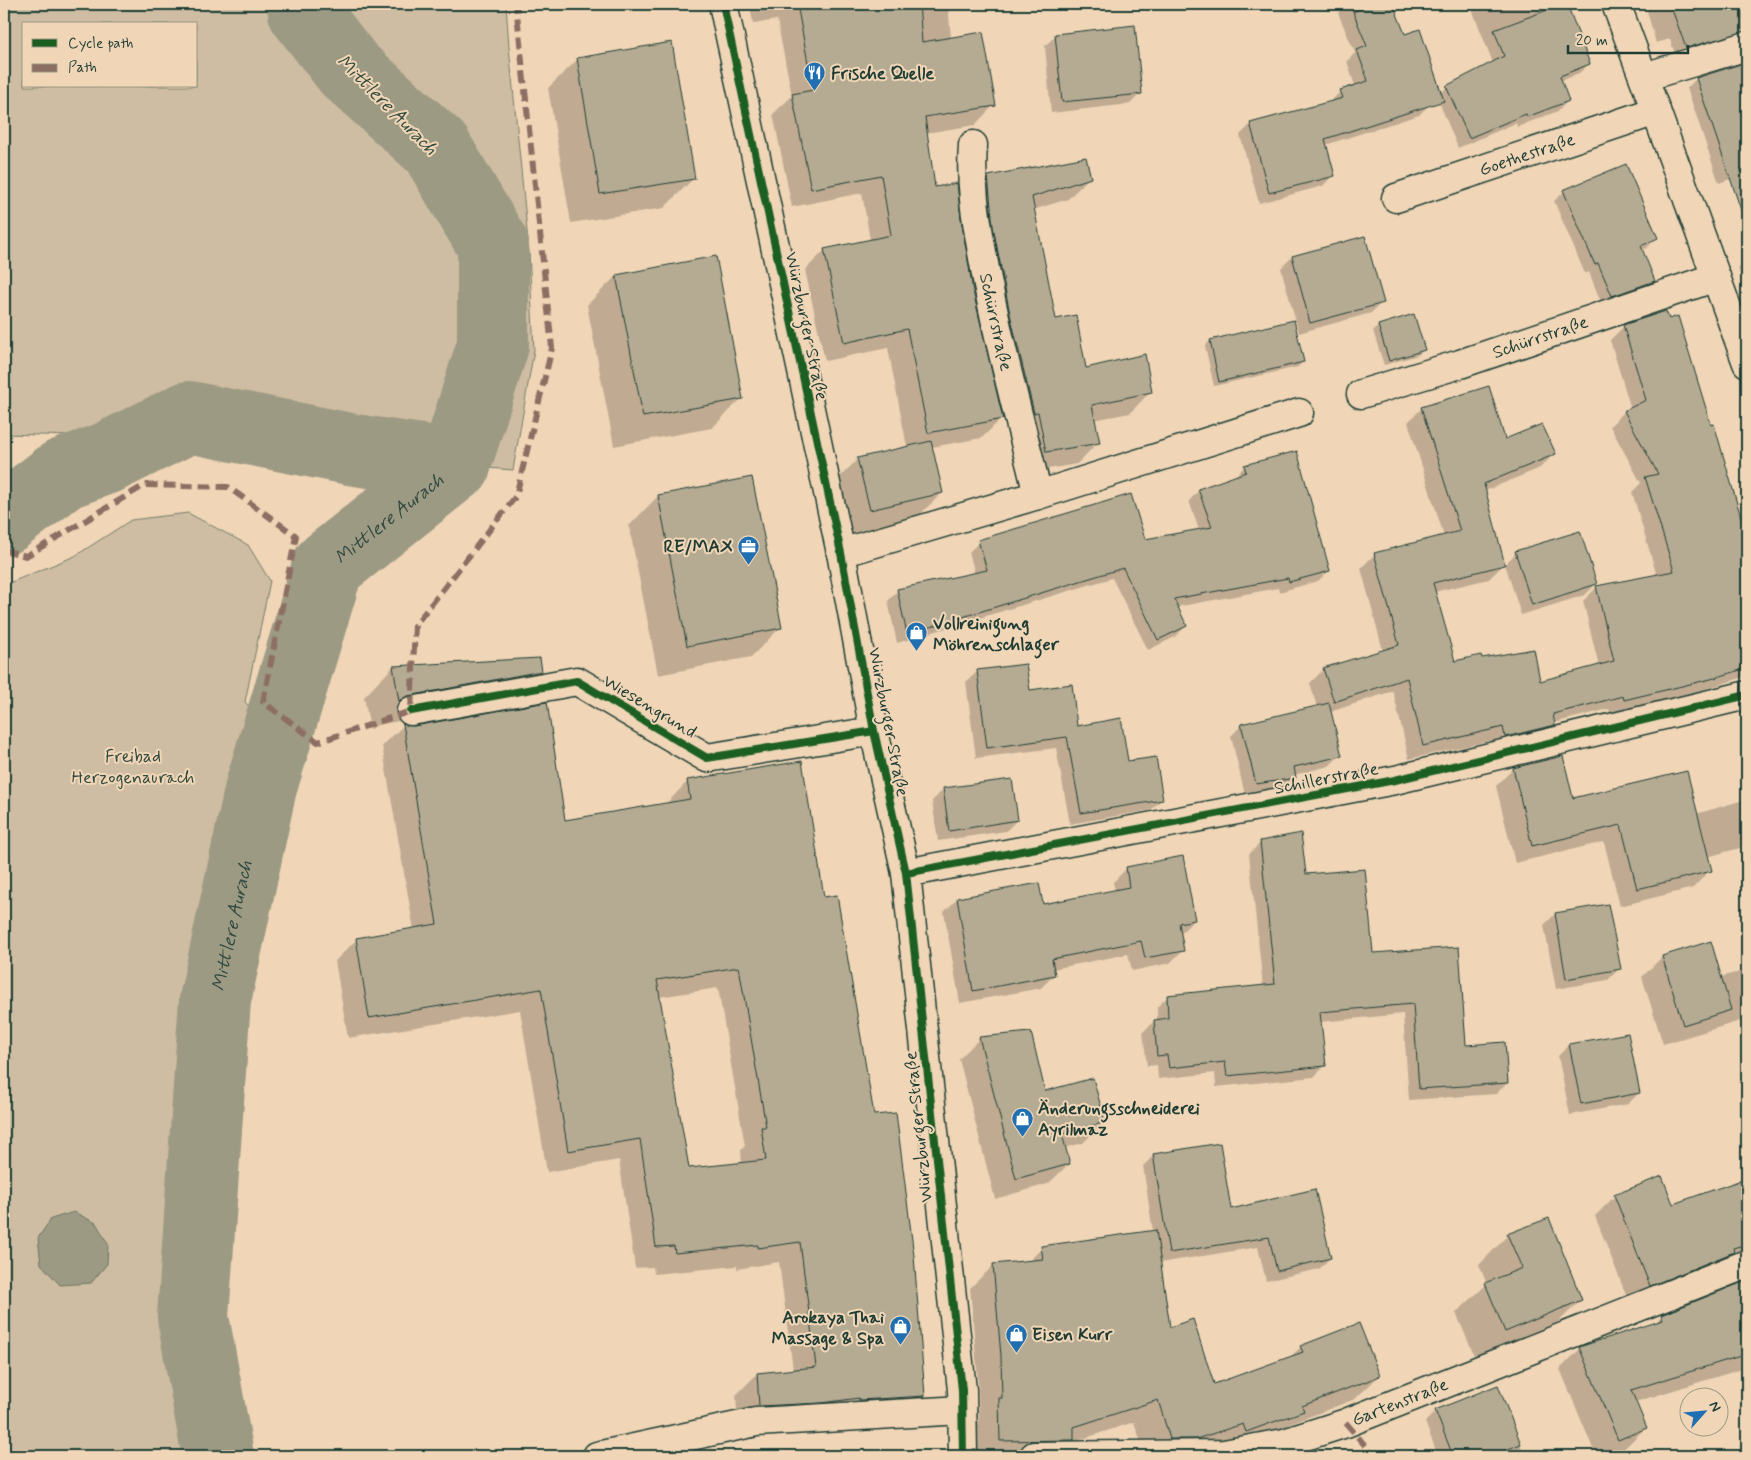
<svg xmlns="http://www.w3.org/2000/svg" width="1751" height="1460" viewBox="0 0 1751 1460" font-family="Mynerve,sans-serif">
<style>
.green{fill:#cebda2;stroke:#767d6b;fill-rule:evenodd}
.water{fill:#9d9a83;stroke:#6b7563}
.shadow{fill:#0003;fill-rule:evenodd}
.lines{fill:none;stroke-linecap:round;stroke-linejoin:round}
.river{stroke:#9d9a83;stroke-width:72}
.building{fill:#b5ab93;stroke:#1f3d34;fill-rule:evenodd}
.minor-casing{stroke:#1f3d34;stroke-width:31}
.minor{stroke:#f0d6b7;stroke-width:28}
.quiet{stroke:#8d6e63;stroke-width:6;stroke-dasharray:12 6;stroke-linecap:butt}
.cycleway-casing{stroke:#f0d6b7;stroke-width:11}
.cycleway{stroke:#1b5e20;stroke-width:8}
.labels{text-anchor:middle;stroke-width:4;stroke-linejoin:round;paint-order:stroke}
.poi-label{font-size:18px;font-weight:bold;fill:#1f3d34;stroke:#f0d6b7;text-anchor:start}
.street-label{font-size:18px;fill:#1f3d34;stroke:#f0d6b7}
.park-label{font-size:18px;fill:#304a3f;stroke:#f0d6b7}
.water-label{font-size:19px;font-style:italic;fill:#324b40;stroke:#f0d6b7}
</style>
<rect width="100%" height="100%" fill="#f0d6b7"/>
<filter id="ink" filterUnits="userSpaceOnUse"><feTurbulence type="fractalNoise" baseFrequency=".02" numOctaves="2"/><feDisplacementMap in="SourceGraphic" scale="10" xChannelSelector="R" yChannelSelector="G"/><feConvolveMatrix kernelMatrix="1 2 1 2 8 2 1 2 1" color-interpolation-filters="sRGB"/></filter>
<g filter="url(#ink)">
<path class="green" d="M4,4H506L509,47L529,251L534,350L513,470L75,436L4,434ZM24,24H196V86H24Z
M188,513L248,545L270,581L245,702L276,733L261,787L215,1000L193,1317L218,1456H4V585L75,556L131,520Z"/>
<path class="water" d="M74,1212L96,1223L108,1244L107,1264L91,1283L60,1285L41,1264L38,1238L51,1219Z"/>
<path class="shadow" d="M750,4H948L951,39L994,105L975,125L926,133L934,188L959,218L972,291L1002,418L982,438L932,447L942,493L912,522L841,539L829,488L858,459L907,447L888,348L825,361L805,270L825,250L870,240L862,193L792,207L773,114L792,96L777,20L753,24Z
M1347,4H1388L1430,104L1419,115L1325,145L1333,175L1323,186L1259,203L1240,135L1251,124L1330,102L1341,91L1355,86L1347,61L1355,53L1338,13Z
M1470,4H1542L1546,12L1589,64L1578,74L1561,81L1568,101L1558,111L1517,127L1516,123L1458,148L1437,97L1447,87L1493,63Z
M1645,4H1747V43L1676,57L1670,39L1656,43Z
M1056,35L1141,93L1130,104L1051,113L1045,46Z
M578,59L693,179L664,208L571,223L548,88Z
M1747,63V173L1719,183L1687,88L1696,79Z
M1625,165L1656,238L1647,248L1641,250L1653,281L1644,291L1602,305L1589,272L1585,274L1554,201L1564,192Z
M1090,177L1068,199L1033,210L1055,320L1085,370L1151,391L1130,413L1094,420L1098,442L1077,464L1025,473L967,199L989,178Z
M1292,257L1382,302L1371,313L1299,333L1281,268Z
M1747,259V295L1738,268Z
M616,276L741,399L712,428L614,446L587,305Z
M1378,326L1423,350L1418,355L1384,365L1373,331Z
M1624,326L1710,427L1713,426L1747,543V676L1696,692L1610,713L1609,709L1554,723L1540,739L1492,750L1489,741L1409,759L1393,691L1330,712L1340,755L1329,766L1294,775V777L1283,788L1245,795L1231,736L1242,725L1317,707L1310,683L1324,669L1383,651L1361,568L1375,554L1444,536L1408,422L1422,408L1504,441L1554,454L1540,468L1485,491L1503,565L1489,579L1434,592L1454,662L1481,659L1539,682L1599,666L1583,601L1597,587L1657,576L1632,492L1641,483L1610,426L1624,412L1631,409L1610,340Z
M1210,341L1303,361L1298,367L1214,386L1205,346Z
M1245,466L1329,571L1318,581L1279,592L1278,588L1176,607L1186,626L1175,637L1148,650L1112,578L897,643L888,601L898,590L975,574L969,552L979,542L1144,540L1199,530L1189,501L1199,490L1234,477Z
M751,478L781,627L751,657L658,675L629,526L658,496Z
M1516,553L1596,584L1585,595L1521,615L1505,564Z
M393,667L541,671L511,700L378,725L370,729L364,697Z
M978,671L1029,691L1076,727L1127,763L1162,799L1151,810L1070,824L1056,748L976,758L966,682Z
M404,725L564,821L666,804L687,782L801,763L823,899L873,1116L923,1396L902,1417L738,1427L736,1395L757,1374L793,1370L779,1262L737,1269V1266L654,1274L653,1267L635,1268L619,1160L547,1172L520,1010L348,1038L335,961L357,939L414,930L382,746ZM718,988L745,1146L741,1150L742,1164L688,1169L659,997Z
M1513,769L1572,800L1696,814L1747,799V846L1707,857L1710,870L1693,888L1620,906L1604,842L1515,863L1496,786Z
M943,790L1017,820L1006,831L938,841L932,801Z
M1260,843L1305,876L1372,955L1465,1046L1507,1083L1496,1094L1409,1100L1403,1014L1320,1022L1325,1066L1314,1077L1216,1087L1215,1073L1158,1079L1157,1065L1147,1066L1143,1032L1154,1021L1157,1020V1007L1168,996L1263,987L1249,854Z
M1182,858L1194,920L1180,934L1183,950L1170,963L1132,971L1128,954L1053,969L1054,975L1041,988L960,1003L944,912L957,899L1038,885L1042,905L1115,891L1113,882L1126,869Z
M1555,914L1619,969L1608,980L1556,989L1544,925Z
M1662,957L1720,977L1747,970V1019L1663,1044L1642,977Z
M980,1038L1044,1093L1104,1122L1083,1143L1064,1148L1069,1164L1048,1184L995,1199L959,1059Z
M1569,1045L1639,1093L1628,1104L1570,1115L1558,1056Z
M1154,1155L1230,1211L1330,1258L1319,1269L1266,1281L1258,1247L1160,1263L1169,1329L1213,1386L1290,1357L1301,1347L1379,1376L1355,1399L1288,1425L1279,1434L1146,1456L1134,1422L1031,1456H977V1422L979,1420L978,1380L970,1288L994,1265L1028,1262L1042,1248L1153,1232L1143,1166Z
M1747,1180V1364L1742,1369L1635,1402L1645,1428L1625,1448L1605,1456H1596L1560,1369L1580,1349L1653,1325L1662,1316L1742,1284V1279L1630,1305L1595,1216L1615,1196L1672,1205Z
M1508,1235L1581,1300L1551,1329L1476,1360L1456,1313L1487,1284L1479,1265Z
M1497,1387L1525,1456H1438L1425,1422L1436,1411Z"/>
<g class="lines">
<g class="river">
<path d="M4,519L63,474L107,458L189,417L355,450L455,465L493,345V245L436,148L349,70L304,12L303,4"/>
<path id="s1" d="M218,1456L193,1317L215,1000L261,787L328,566L455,465"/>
</g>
</g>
<path class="building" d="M797,4H919L922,42L983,32L996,106L925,117L935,187L957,183L961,218L973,291L1003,419L928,433L907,329L844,343L824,249L891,235L881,175L811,189L792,94L813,90Z
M1372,4H1393L1405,34L1420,29L1444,101L1325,139L1335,176L1269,193L1250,123L1343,98L1340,90L1368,81L1357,50L1367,46L1353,12Z
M1563,4H1567L1590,64L1560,76L1569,101L1527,117L1526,114L1469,138L1446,86L1504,56L1494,30Z
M1670,4H1747V31L1686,48Z
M1135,25L1142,94L1062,102L1055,34Z
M672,42L695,179L600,194L577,58Z
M1747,62V212L1742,213L1696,78Z
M1086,157L1091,178L1032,197L1056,319L1076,315L1086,368L1145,354L1152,392L1092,405L1100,443L1046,452L1038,412L1034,413L1010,314L993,227L988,176Z
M1626,164L1658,238L1641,246L1655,281L1612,296L1598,263L1595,265L1563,190Z
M1365,236L1384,303L1310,323L1292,256Z
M716,256L743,399L643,417L616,275Z
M1666,311L1669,319L1678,316L1711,425L1714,424L1747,538V668L1711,679L1624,700L1623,696L1553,714L1555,725L1505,737L1503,727L1423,746L1407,678L1334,702L1323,668L1399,645L1374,553L1460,531L1421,407L1489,386L1505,439L1542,424L1556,454L1484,484L1505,565L1433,583L1455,661L1481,655L1482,658L1534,649L1540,681L1614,661L1596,586L1674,571L1645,477L1658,474L1624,411L1646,400L1623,325Z
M1414,314L1425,350L1389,361L1378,325Z
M1294,320L1304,362L1219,382L1210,340Z
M931,441L943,493L870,510L857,458Z
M1297,451L1330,571L1289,582L1288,578L1174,599L1187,626L1158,640L1123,568L907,634L897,589L987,570L978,540L1131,494L1145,539L1212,527L1198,489L1246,472L1244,465Z
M752,477L782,628L687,646L658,495Z
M1580,531L1597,584L1532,605L1515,551Z
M540,658L542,671L408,696L399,701L393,666Z
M1026,664L1030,690L1072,684L1077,726L1121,718L1128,761L1156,757L1163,800L1081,813L1067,737L987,748L977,670Z
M547,702L565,820L690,799L687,780L802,761L824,897L837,895L874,1115L896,1113L914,1256L925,1396L859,1400V1398L822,1403L759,1406L757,1373L816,1367L800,1242L758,1248V1245L675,1253L674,1246L656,1247L640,1139L568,1151L541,989L369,1018L356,938L437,924L403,724L414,726ZM739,967L766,1127H761L766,1160L689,1168L657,980Z
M1329,703L1342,756L1294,767L1296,778L1256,784L1241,724Z
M1563,756L1573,798L1687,771L1712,871L1637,889L1621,825L1532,846L1513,768Z
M1012,779L1018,820L949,831L943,788Z
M1301,833L1306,874L1365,869L1373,953L1459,947L1466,1045L1505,1042L1508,1083L1419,1089L1413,1004L1320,1012L1326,1066L1227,1076L1225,1062L1169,1068L1167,1055L1157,1056L1154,1020L1168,1018L1167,995L1275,984L1260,841Z
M1183,856L1195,920L1179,923L1184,951L1145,958L1141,941L1052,959L1055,975L973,991L957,898L1039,883L1043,904L1129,887L1126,867Z
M1608,904L1621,969L1566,979L1555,913Z
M1711,941L1731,1010L1683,1025L1662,956Z
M1031,1032L1045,1091L1093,1078L1105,1122L1062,1134L1070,1164L1016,1179L979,1037Z
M1628,1033L1640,1093L1581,1104L1569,1044Z
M1220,1143L1231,1209L1315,1189L1331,1258L1277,1271L1269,1237L1169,1253L1153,1154Z
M1662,1176L1673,1204L1747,1178V1244L1733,1248L1734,1252L1650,1286L1614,1195Z
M1549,1218L1582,1300L1505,1332L1485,1283L1522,1268L1507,1234Z
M1156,1230L1170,1327L1193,1319L1214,1384L1303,1352L1300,1346L1359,1323L1380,1376L1302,1406L1304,1411L1246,1432L1243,1424L1196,1439H1170L1158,1400L1074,1427V1440L1000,1441L999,1398H1002L1001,1356L993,1264L1043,1259L1041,1246Z
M1743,1282L1747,1296V1354L1631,1390L1647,1428L1618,1440L1579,1347L1663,1320L1661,1315Z
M1498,1385L1521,1444L1490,1456H1453L1435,1410Z"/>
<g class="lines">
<defs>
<g id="minor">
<path d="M723,4L841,553L874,731L906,873L962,1390L963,1456"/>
<path d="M1616,4L1656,111L1747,363"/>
<path d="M1644,77L1747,46"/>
<path id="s2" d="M973,145C970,186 976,218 983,258C997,338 1019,416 1038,495"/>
<path id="s3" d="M1396,198L1656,111"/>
<path id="s4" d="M1361,394L1460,364L1716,277"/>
<path d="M841,553L1038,495L1299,413"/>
<path d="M411,711L577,681L707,758L874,731"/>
<path d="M906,873L1395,780L1747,695"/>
<path d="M597,1456L756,1422L962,1410"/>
<path id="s5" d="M1034,1456L1224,1454L1284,1443L1346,1423L1747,1264"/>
</g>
</defs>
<use href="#minor" class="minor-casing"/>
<use href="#minor" class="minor"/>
<path class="quiet" d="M4,550L26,556L145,485L228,487L296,536L263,702L318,742L411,711L415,625L516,496L552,348L516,4
M1346,1423L1374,1456"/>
<defs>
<path id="cycleway" d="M723,4L841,553L874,731L906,873L962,1390L963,1456
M411,711L577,681L707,758L874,731
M906,873L1395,780L1747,695"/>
</defs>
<use href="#cycleway" class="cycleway-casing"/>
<use href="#cycleway" class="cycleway"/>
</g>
</g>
<defs>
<symbol id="restaurant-pin" viewBox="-11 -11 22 30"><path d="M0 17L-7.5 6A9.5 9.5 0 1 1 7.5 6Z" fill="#1f6fb2" stroke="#f0d6b7"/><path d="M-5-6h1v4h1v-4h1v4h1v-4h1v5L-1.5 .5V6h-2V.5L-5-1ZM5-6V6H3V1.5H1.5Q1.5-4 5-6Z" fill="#fff"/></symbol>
<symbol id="office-pin" viewBox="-11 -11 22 30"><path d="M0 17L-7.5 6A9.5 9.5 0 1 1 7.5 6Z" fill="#1f6fb2" stroke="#f0d6b7"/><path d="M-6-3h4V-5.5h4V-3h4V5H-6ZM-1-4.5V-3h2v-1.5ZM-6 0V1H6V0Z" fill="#fff"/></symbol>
<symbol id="shop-pin" viewBox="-11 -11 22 30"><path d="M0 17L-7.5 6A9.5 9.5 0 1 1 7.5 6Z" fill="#1f6fb2" stroke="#f0d6b7"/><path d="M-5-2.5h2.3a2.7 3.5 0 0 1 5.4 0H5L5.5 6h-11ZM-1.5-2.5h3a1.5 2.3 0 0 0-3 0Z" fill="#fff"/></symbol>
</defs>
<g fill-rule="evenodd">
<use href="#restaurant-pin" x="802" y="60" width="25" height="34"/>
<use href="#office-pin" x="736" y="534" width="25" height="34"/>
<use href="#shop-pin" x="904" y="620" width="25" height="34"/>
<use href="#shop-pin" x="1010" y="1106" width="25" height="34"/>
<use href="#shop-pin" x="888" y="1314" width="25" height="34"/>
<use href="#shop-pin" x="1004" y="1322" width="25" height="34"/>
</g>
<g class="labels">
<g class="poi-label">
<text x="831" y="79">Frische Quelle</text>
<text x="733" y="552" text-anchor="end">RE/MAX</text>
<text x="933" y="629">Vollreinigung<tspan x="933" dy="21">Möhrenschlager</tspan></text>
<text x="1038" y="1114">Änderungsschneiderei<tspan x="1038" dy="21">Ayrilmaz</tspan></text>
<text x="884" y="1323" text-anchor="end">Arokaya Thai<tspan x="884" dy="21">Massage &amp; Spa</tspan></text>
<text x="1032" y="1340">Eisen Kurr</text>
</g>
<g class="street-label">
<text dy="6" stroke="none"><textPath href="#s3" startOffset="138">Goethestraße</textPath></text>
<text dy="6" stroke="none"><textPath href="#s2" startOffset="179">Schürrstraße</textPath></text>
<text transform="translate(807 326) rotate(78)" y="6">Würzburger Straße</text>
<text dy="6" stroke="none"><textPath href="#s4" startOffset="188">Schürrstraße</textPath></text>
<text transform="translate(650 706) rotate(31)" y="6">Wiesengrund</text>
<text transform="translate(889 722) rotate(79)" y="6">Würzburger Straße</text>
<text transform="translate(1326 778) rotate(-11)" y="6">Schillerstraße</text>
<text transform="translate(918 1127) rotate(-96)" y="6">Würzburger Straße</text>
<text dy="6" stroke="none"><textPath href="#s5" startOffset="374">Gartenstraße</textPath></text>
</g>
<g class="park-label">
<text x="133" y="762">Freibad<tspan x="133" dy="21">Herzogenaurach</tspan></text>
</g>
<g class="water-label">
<text transform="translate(388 104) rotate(45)" y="7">Mittlere Aurach</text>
<text dy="7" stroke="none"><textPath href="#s1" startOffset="985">Mittlere Aurach</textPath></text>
<text dy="7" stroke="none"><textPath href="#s1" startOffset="535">Mittlere Aurach</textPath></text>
</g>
</g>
<rect width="1751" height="1460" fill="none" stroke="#f0d6b7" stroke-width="20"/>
<rect x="10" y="10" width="1731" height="1440" fill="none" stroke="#1f3d34" stroke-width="2" filter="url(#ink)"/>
<rect x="22" y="22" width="175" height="65" fill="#f0d6b7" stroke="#9c9983"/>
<rect x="32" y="39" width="25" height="8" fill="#1b5e20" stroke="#9c9983"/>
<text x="68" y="48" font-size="15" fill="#1f3d34">Cycle path</text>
<rect x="32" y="64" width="25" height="8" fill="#8d6e63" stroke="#9c9983"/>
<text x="68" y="72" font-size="15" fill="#1f3d34">Path</text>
<g transform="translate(1704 1412) rotate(63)"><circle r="24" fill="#f0d6b7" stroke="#9c9983"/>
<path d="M0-4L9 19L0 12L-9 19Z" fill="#1f6fb2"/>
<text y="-8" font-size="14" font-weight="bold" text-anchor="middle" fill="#1f3d34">N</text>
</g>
<path d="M1568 45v8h120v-8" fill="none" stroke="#1f3d34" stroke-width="2.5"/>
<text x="1576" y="45" font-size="15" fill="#1f3d34" stroke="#f0d6b7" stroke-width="4" paint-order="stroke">20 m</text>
</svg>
